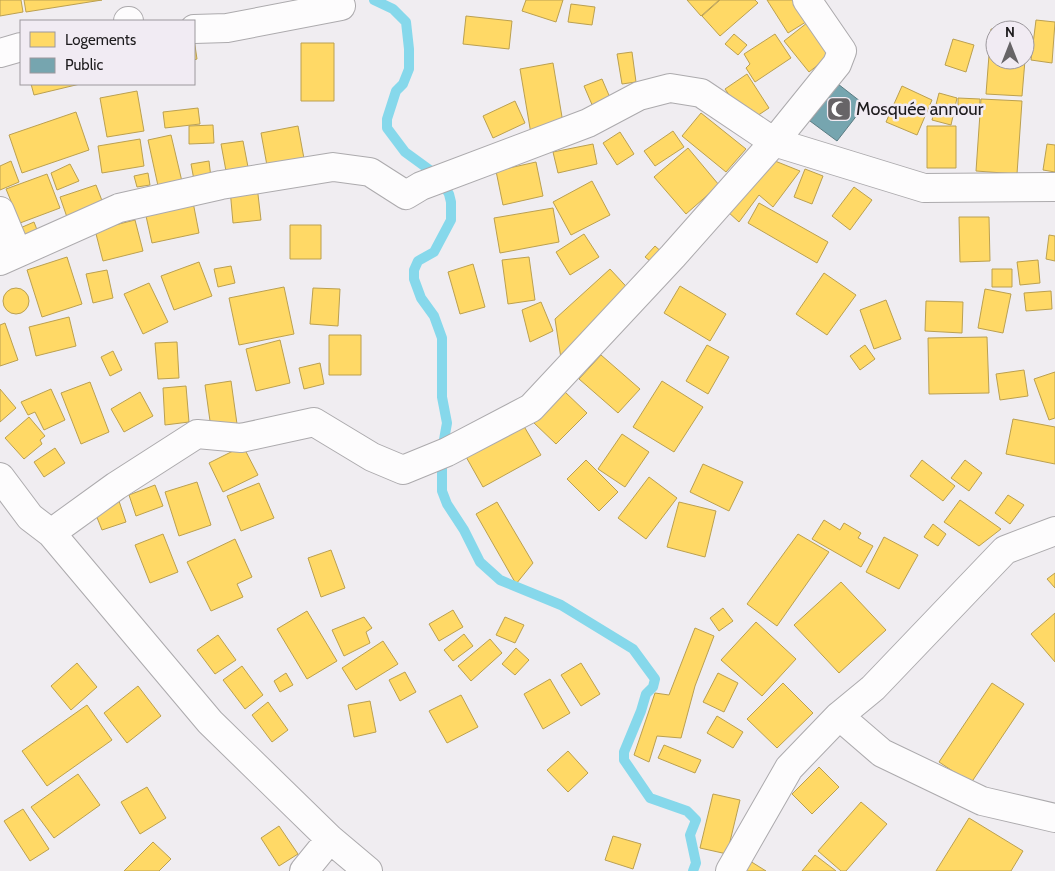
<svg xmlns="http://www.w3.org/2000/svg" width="1055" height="871" viewBox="0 0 1055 871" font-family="Cabin,sans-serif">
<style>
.homes{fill:#ffd966;stroke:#bba050}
.public{fill:#76a5af;stroke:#5b7c83}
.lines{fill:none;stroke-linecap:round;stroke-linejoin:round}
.stream{stroke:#86d8eb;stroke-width:10}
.minor-casing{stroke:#acaaad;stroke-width:30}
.minor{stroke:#fdfcfd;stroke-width:28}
.labels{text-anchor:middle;stroke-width:5;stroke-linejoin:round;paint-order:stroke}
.poi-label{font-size:18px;fill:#1d1b1d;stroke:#f1ebf3;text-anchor:start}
</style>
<rect width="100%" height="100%" fill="#f0edf1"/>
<path class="homes" d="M0,0H21L23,12L0,16Z
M24,0H102L26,12Z
M526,0H563L556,22L522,11Z
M687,0H719L701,16Z
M720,0H755L758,3L720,36L702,16Z
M767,0H804L814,17L788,33Z
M571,4L595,7L592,25L568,22Z
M466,16L512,21L509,49L463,44Z
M812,19L837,50L809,72L784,41Z
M1036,20L1055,22L1052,63L1031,60Z
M991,29L1006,30H995V60H1025L1022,96L986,94Z
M734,34L747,45L738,55L725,44Z
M775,34L791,58L755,82L746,68L750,64L744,54Z
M194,39L197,59L194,60Z
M953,39L974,45L966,72L945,65Z
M301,43H334V101H301Z
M632,52L636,82L622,84L617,54Z
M553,63L564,129L531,134L520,69Z
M747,74L769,108L748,122L725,89Z
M602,79L614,107L596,114L584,86Z
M31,84H80L34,95Z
M902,86L932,100L917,135L886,122Z
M137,91L144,131L107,137L100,98Z
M939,93L957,98L951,125L932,120Z
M958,98L980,99L979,116L958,115Z
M981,99L1022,101L1017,174L976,171Z
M515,101L525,123L493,138L483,116Z
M198,108L200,124L165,128L163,112Z
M76,112L89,150L22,173L9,135Z
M701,113L746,149L726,172L682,136Z
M213,125L214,143L189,144V126Z
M298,126L305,164L268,171L261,133Z
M927,126H956V168H927Z
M673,131L684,147L655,166L644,151Z
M620,132L634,154L617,165L603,143Z
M171,135L184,190L160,195L148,140Z
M140,139L144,166L102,173L98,146Z
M243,141L248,167L226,171L221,144Z
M593,144L597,164L558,173L553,152Z
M1047,144L1055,145V172L1043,170Z
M688,148L719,185L686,214L654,177Z
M770,159L800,171L773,207L759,195L739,222L727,211Z
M11,161L19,182L0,190V166Z
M209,161L211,178L194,180L191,164Z
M536,162L543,196L503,205L496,171Z
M70,164L79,181L57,190L51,173Z
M805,169L823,176L812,204L794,197Z
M148,173L150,185L137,187L134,176Z
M47,174L60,208L20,223L6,189Z
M592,181L610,215L571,235L553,202Z
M96,185L106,211L69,223L60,197Z
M257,186L261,220L233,223L230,189Z
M854,187L872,200L850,230L832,216Z
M192,197L199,233L152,243L144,207Z
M759,203L828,242L817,263L748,223Z
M553,208L559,242L500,253L494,218Z
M959,217H989L990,261L960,262Z
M135,220L143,251L103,261L95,230Z
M34,222L39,235L17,245L11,232Z
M290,225H321V259H290Z
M584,234L599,257L570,275L556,252Z
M1049,235L1055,236V261L1046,259Z
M655,246L664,254L655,265L645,257Z
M67,257L82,304L42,317L27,270Z
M529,257L535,300L508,304L502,260Z
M1038,260L1040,283L1020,285L1017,262Z
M199,262L212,296L174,310L161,276Z
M473,264L485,307L460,314L448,272Z
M231,266L235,283L218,287L214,269Z
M610,269L635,296L562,365L555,319Z
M992,269H1012V287H992Z
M107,270L113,298L93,303L86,274Z
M824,273L856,295L827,335L796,314Z
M149,283L168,322L143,334L124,294Z
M680,286L726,314L710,341L664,313Z
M284,287L294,334L239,345L229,298Z
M313,288L340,289L338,326L310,324Z
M3 301a13 13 0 1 1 26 0a13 13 0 1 1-26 0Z
M985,289L1011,294L1003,333L978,328Z
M1051,291L1052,309L1026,311L1024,293Z
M886,300L901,339L874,349L860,310Z
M926,301L963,302L962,333L925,331Z
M541,302L553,331L530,342L522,310Z
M69,317L76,346L36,356L29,327Z
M5,323L18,360L0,366V325Z
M329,335H361V375H329Z
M987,337L989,393L929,394L928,338Z
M280,340L290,383L256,391L246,349Z
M177,342L179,378L158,379L155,343Z
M707,345L729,357L708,394L686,381Z
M865,345L875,359L860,370L850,356Z
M113,351L122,370L110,376L101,357Z
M601,355L640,389L618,413L579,379Z
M320,363L324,384L304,389L299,368Z
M1024,370L1028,396L1000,400L996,374Z
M1055,372V418L1049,420L1034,379Z
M231,381L237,424L211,428L205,385Z
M662,381L703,407L674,452L633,427Z
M90,382L109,432L81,444L61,393Z
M186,386L189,422L165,425L163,388Z
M0,389L16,408L0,422Z
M51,389L65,420L44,430L35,412L28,415L21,402Z
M564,391L587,413L556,444L533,422Z
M140,392L153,416L124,432L111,409Z
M29,417L45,436L40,440L42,444L24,459L5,438Z
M1013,419L1055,427V464L1006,454Z
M522,423L541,455L483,487L465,455Z
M622,434L649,452L625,487L598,469Z
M243,446L258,475L223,492L209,463Z
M55,448L65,463L44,477L34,462Z
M586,460L618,492L599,511L567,479Z
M922,460L955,486L943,501L910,476Z
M965,460L982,473L969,491L951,478Z
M703,464L743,482L729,511L690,492Z
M649,477L677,498L646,539L618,518Z
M197,482L211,525L179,536L165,492Z
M259,483L274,518L241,531L227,496Z
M155,485L163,506L136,516L129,495Z
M1008,495L1024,505L1010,524L995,513Z
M960,500L1001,529L979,546L944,522Z
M119,501L126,522L102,530L94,510Z
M497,502L533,563L516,584L476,514Z
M679,502L716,511L705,557L667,547Z
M824,520L840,530L844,523L861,533L858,538L873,546L861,567L812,539Z
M933,524L946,534L938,546L924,537Z
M163,534L178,572L150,583L135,545Z
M798,534L829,552L777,626L747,604Z
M884,537L918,555L899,589L866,572Z
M235,539L252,577L237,584L243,597L211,611L187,562Z
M331,550L345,588L321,597L308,558Z
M1055,573V588L1047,579Z
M841,582L886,630L839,673L794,625Z
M723,608L733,621L719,631L710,618Z
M453,610L463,627L439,641L429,624Z
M307,611L337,661L307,679L277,629Z
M1055,613V662L1031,634Z
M364,617L372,628L366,632L370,643L344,656L332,630Z
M505,617L524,625L515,643L496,635Z
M756,622L796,659L762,696L721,660Z
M695,628L714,636L695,686L681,738L657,736L649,762L634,755L655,693L669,695Z
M464,634L473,646L453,661L444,650Z
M218,635L236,660L215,674L197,650Z
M490,639L502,653L471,681L458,666Z
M383,641L398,664L356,690L342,668Z
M516,648L529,660L515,675L502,664Z
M77,663L97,687L71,710L51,686Z
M581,663L600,694L581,706L561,675Z
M242,666L263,695L245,709L223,680Z
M405,672L416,692L400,701L389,680Z
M286,673L293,685L280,692L274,681Z
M718,673L738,683L724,712L703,702Z
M550,679L570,713L543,729L524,694Z
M783,683L813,713L777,748L747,719Z
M992,683L1024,704L971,783L939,762Z
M138,686L161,716L127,743L104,713Z
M461,695L478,727L447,743L429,711Z
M370,701L376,732L354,737L348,705Z
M268,702L288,730L272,742L252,715Z
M87,705L112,740L47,786L22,751Z
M717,716L743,732L733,748L707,733Z
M664,745L701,760L695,773L658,758Z
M568,751L588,773L568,792L547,770Z
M819,767L839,787L812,814L792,794Z
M78,774L100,805L54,838L31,807Z
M147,787L166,818L140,834L121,802Z
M713,794L740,800L727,854L700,848Z
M861,802L887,824L846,871H841L818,851Z
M23,809L49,849L30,861L4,821Z
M969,818L1023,851L1011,871H936Z
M279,826L298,854L279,866L261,838Z
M613,836L641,844L633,869L605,860Z
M153,842L171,859L159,871H124Z
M815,855L836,871H802Z
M750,861L766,871H744Z"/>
<path class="public" d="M838,84L865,105L837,141L810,121Z"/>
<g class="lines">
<path class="stream" d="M374,0L393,9L406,22L409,49V69L403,84L396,91L387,119V128L405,152L438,176L449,194L451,202V220L434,252L418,261L414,270V279L421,298L434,316L442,338V397L447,423L442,451V491L447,504L464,530L480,562L500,580L561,605L633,649L655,679L653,687L646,694L641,711L624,752V760L650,798L687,811L696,820L690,835L696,863L693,871"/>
<defs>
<path id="minor" d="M128,21H129
M194,29L227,28L341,6
M0,53L21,47
M0,211L17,252
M0,261L119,208L221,185L333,167L370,172L406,195L421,186L588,123L639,96L670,88L701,93L774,142L924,188L1055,187
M0,477L30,517L51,533L210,722L330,839L368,871
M51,533L116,486L197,434L241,438L314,422L372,457L403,470L447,452L531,408L673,256L774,142L837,64L842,51L807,0
M839,716L882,753L982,801L1055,818
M304,871L330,839
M730,871L789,768L839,716L873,688L1005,550L1055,531"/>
</defs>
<use href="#minor" class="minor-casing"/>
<use href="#minor" class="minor"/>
</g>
<defs>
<symbol id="mosque-square" viewBox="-11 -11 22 22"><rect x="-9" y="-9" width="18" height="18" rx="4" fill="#676467" stroke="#f1ebf3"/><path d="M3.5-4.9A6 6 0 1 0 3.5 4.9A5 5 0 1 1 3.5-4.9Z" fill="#fff"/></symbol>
</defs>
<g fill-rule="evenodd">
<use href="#mosque-square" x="825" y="95" width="28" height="28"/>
</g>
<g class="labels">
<g class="poi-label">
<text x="856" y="115">Mosquée annour</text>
</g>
</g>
<rect x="20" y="20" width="175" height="65" fill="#f1ebf3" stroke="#9c989d"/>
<rect x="30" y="32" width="25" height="15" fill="#ffd966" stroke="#9c989d"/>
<text x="65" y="45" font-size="15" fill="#1d1b1d">Logements</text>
<rect x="30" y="58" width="25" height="15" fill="#76a5af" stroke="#9c989d"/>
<text x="65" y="70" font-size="15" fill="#1d1b1d">Public</text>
<g transform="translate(1010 45)"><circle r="24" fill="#f1ebf3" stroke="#9c989d"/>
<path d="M0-4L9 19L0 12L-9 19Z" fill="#676467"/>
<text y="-8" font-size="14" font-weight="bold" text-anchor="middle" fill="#1d1b1d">N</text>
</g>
</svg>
